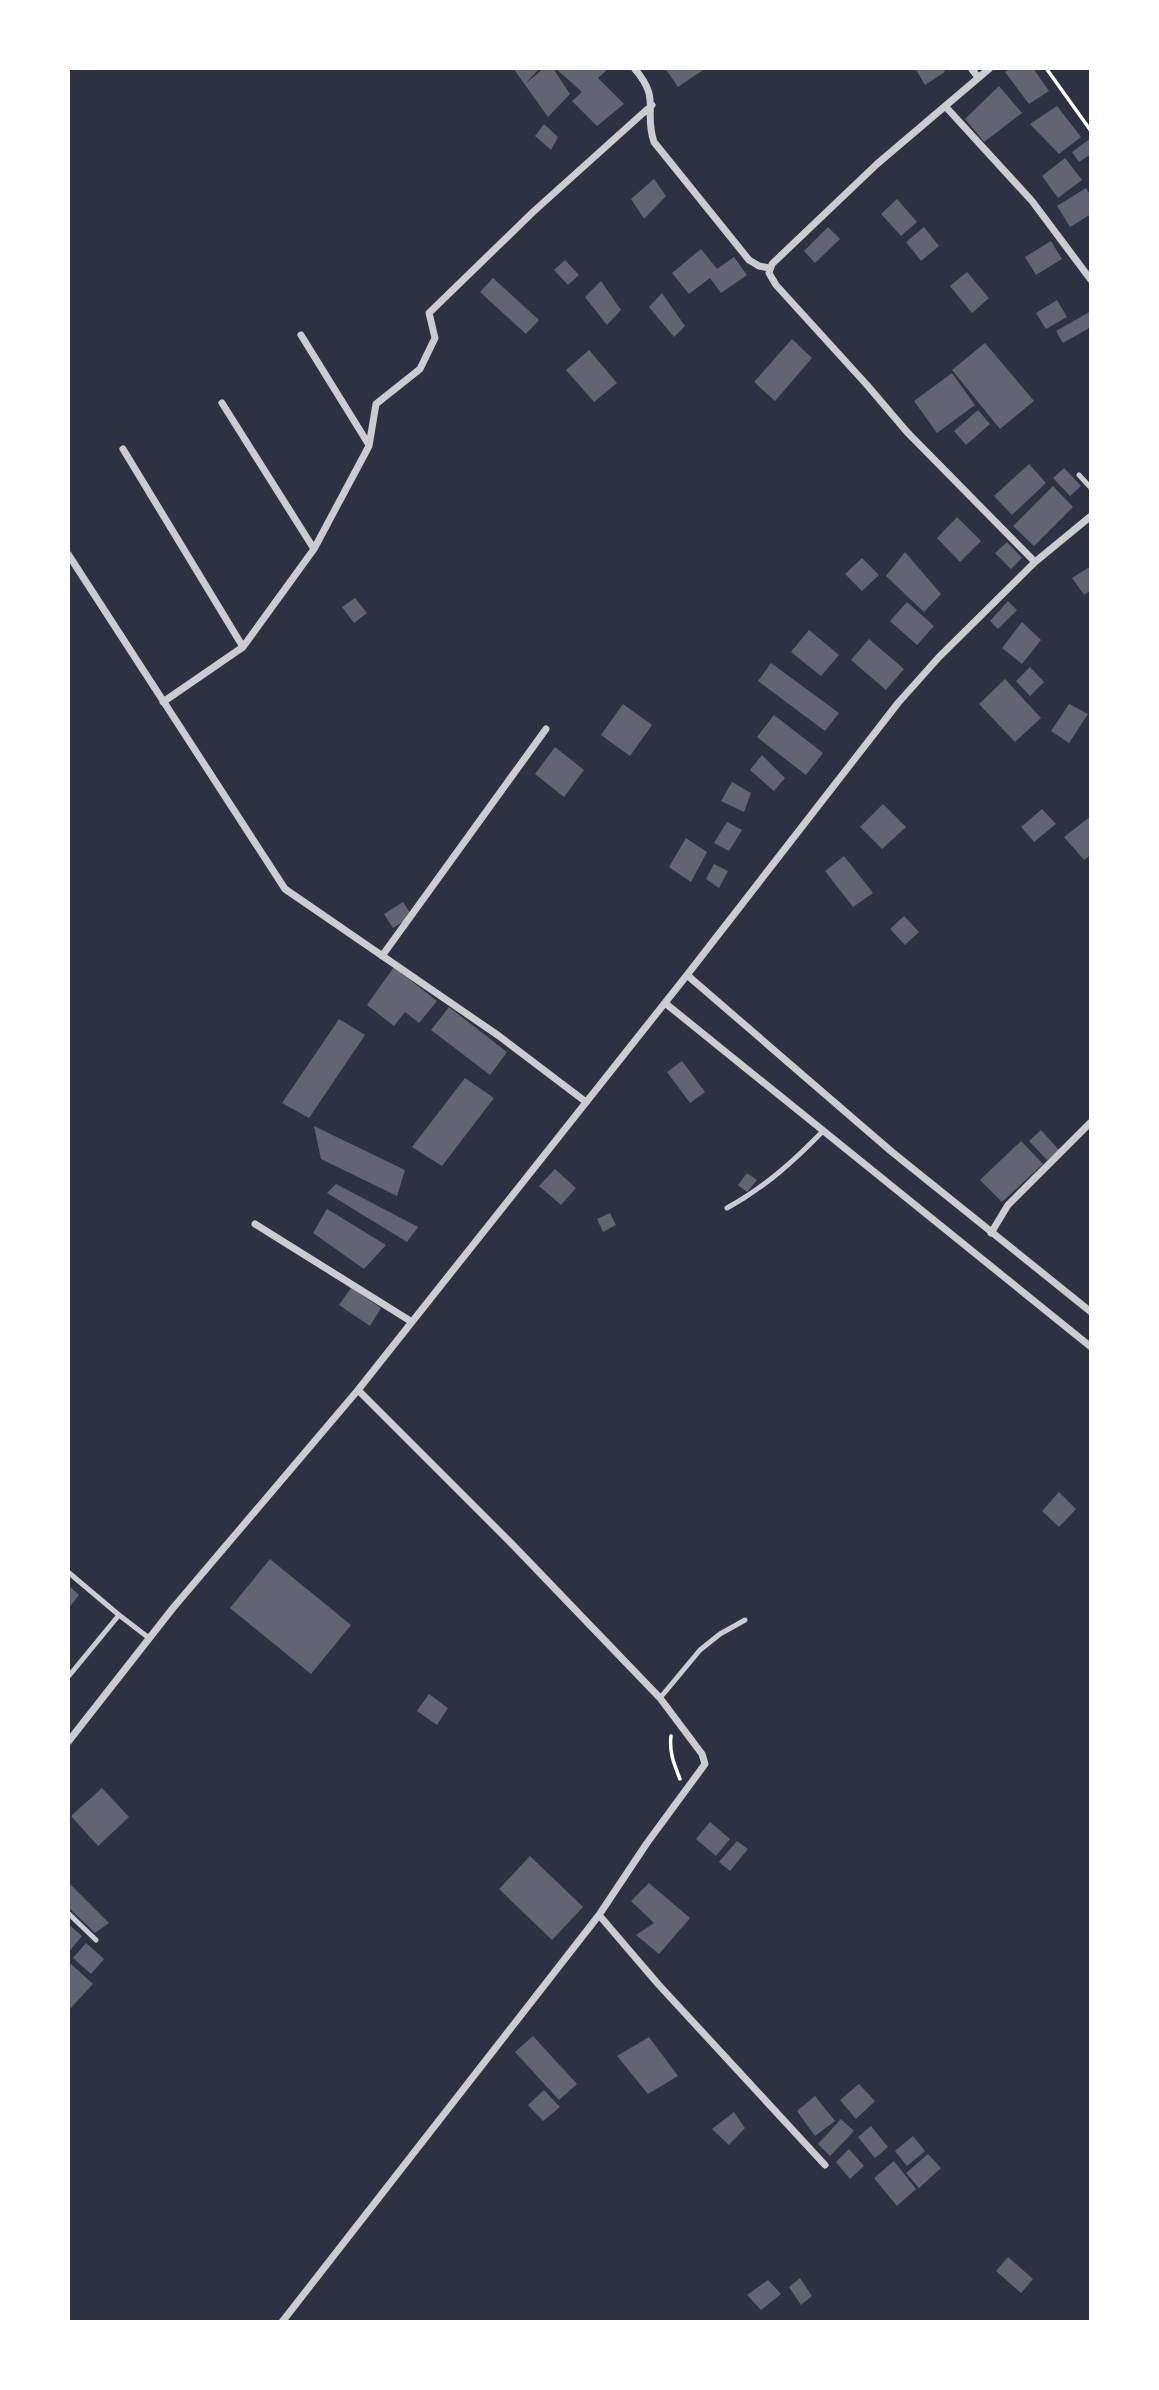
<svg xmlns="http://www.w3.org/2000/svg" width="1159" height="2390" viewBox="0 0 1159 2390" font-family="'Alegreya Sans',sans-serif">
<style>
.building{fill:#626471}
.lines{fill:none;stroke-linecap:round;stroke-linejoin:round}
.path{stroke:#fff;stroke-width:3.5}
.service{stroke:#caccd0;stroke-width:5}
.minor{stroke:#caccd0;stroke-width:7}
</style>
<rect width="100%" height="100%" fill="#2d3142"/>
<path class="building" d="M513,68H540L525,84L544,68H553L570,94L548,117Z
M555,68H605L606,71L598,78L624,104L597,126L572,101L582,92Z
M665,68H706L678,87Z
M915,68H943L945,72L925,85Z
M1011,68H1033L1049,91L1029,104L1005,72Z
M999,86L1022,113L984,142L965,119Z
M1057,106L1081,137L1059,154L1030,124Z
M544,124L558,137L551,150L535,136Z
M1091,138V154L1079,162L1072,152Z
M1065,158L1082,180L1058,198L1042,176Z
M654,179L666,196L644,219L631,199Z
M1086,188L1091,196V214L1070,227L1057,206Z
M897,199L917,222L901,236L881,214Z
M828,227L840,239L815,263L804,251Z
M924,227L939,246L921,261L906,242Z
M1051,241L1062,259L1036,275L1025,257Z
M701,249L717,269L734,257L747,275L721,293L710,278L689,294L672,273Z
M565,260L579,275L568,285L554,270Z
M967,272L989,298L972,313L950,286Z
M493,278L539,320L526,334L480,292Z
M601,281L621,310L607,325L585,297Z
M662,293L685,326L674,337L649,307Z
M1057,300L1067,317L1046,329L1036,313Z
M1091,311V327L1063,343L1056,331Z
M792,339L812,358L775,401L754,382Z
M985,343L1034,401L1000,429L952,370Z
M589,350L617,383L594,402L566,370Z
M952,373L975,405L937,433L914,401Z
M978,410L990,424L966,445L954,431Z
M1029,464L1046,483L1012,515L994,496Z
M1064,468L1081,486L1070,496L1053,478Z
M1053,486L1073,507L1034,546L1013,526Z
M957,517L981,541L960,562L937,538Z
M1007,542L1022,558L1011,569L995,553Z
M905,552L941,594L924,612L886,576Z
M862,558L879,575L862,591L845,574Z
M1091,566V590L1084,595L1072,578Z
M355,598L367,613L354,623L342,607Z
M1008,601L1017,610L998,629L990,621Z
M907,602L934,626L917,645L890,621Z
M1022,622L1041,640L1022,664L1002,648Z
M809,630L839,655L821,676L791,652Z
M869,639L904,669L886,690L851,660Z
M771,663L839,713L825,731L758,681Z
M1030,667L1044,682L1030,696L1016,681Z
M1005,679L1041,718L1015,742L979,704Z
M623,704L652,725L630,756L601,735Z
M1069,704L1088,714L1069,743L1051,731Z
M774,715L823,753L806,775L757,737Z
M555,747L584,770L564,797L535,774Z
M762,755L785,778L774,791L750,770Z
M732,782L751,793L744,812L721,801Z
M883,804L906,827L882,849L860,827Z
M1042,809L1056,824L1034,842L1021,827Z
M1091,816V855L1084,860L1064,837Z
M727,822L742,830L729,851L714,843Z
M686,838L707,852L691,882L669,867Z
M844,856L873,893L853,907L825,871Z
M714,864L728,871L719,888L706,879Z
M403,902L412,916L393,928L384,914Z
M904,916L919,932L905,945L890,929Z
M394,967L437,1001L419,1023L405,1012L394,1026L367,1005Z
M449,1007L507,1052L490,1075L431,1030Z
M339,1019L365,1035L309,1118L282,1103Z
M682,1061L705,1092L690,1103L667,1072Z
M465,1078L494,1098L442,1166L412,1147Z
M314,1126L405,1170L397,1196L321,1159Z
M1041,1130L1059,1150L1047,1160L1029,1141Z
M1021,1141L1043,1164L1002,1202L980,1180Z
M555,1169L576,1188L561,1205L539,1186Z
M747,1173L757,1180L747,1192L738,1185Z
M336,1184L418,1227L407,1242L327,1193Z
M327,1209L386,1245L364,1269L313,1233Z
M610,1213L616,1225L603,1232L597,1219Z
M351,1288L381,1308L370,1326L339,1305Z
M1059,1492L1076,1509L1059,1527L1042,1511Z
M270,1559L351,1625L311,1674L230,1608Z
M68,1585L79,1595L68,1609Z
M429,1694L448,1708L437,1725L417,1711Z
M102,1788L129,1817L98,1846L71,1816Z
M710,1822L730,1839L716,1856L696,1839Z
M737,1841L748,1849L730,1871L719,1862Z
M530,1856L583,1907L552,1940L499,1889Z
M68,1882L109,1923L95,1933L68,1907Z
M649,1883L690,1918L659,1954L636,1935L654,1923L631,1901Z
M68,1924L82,1936L68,1953Z
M86,1943L104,1959L91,1974L73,1958Z
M71,1964L93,1984L68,2011V1966Z
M533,2036L577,2084L559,2100L515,2052Z
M649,2037L678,2076L648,2094L617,2056Z
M859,2084L875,2101L856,2119L840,2100Z
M544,2090L560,2107L543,2121L528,2105Z
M815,2096L835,2121L815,2136L797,2111Z
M734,2112L745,2128L729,2145L712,2129Z
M841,2119L854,2131L830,2156L818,2144Z
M871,2126L888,2147L875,2158L858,2137Z
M913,2136L925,2151L907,2166L895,2151Z
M849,2149L864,2166L850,2179L836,2162Z
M928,2154L941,2168L919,2188L906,2173Z
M894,2161L916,2189L897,2206L874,2178Z
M1008,2257L1033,2279L1021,2293L996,2271Z
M800,2278L812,2296L801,2305L789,2287Z
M768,2280L781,2294L761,2310L747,2295Z"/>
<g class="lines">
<path class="path" d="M1046,68L1091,131
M671,1736C669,1752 674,1764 680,1779"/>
<path class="service" d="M1079,475L1091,488
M727,1208C764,1188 794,1161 823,1131
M68,1572L119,1615
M68,1677L119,1615L149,1638
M660,1698L700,1650L720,1634L745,1620
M68,1913L96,1940"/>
<path class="minor" d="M634,68C662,100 643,109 654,142L749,260L759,266L769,268
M971,68L978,77
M990,68L877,164L772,264L769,273L776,285L867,385L907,432L1035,562
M945,106L1032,201L1091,280
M301,335L369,445
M222,403L314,549
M123,449L243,647
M68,554L285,889L499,1036L586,1102
M163,702L243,647L314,549L369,446L376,404L420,369L435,338L429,313L533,212L652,105
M382,956L546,729
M687,975L892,1152L1091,1312
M665,1003L1091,1347
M255,1224L412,1322
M991,1233L1008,1205L1091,1122
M68,1742L173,1608L358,1390L687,975L898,703L939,657L1035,562L1091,516
M599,1915L658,1984L825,2165
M282,2322L599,1915L647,1843L705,1764L702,1754L660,1698L512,1544L358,1390"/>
</g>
<rect width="1159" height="2390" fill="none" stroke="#ffffff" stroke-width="140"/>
</svg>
